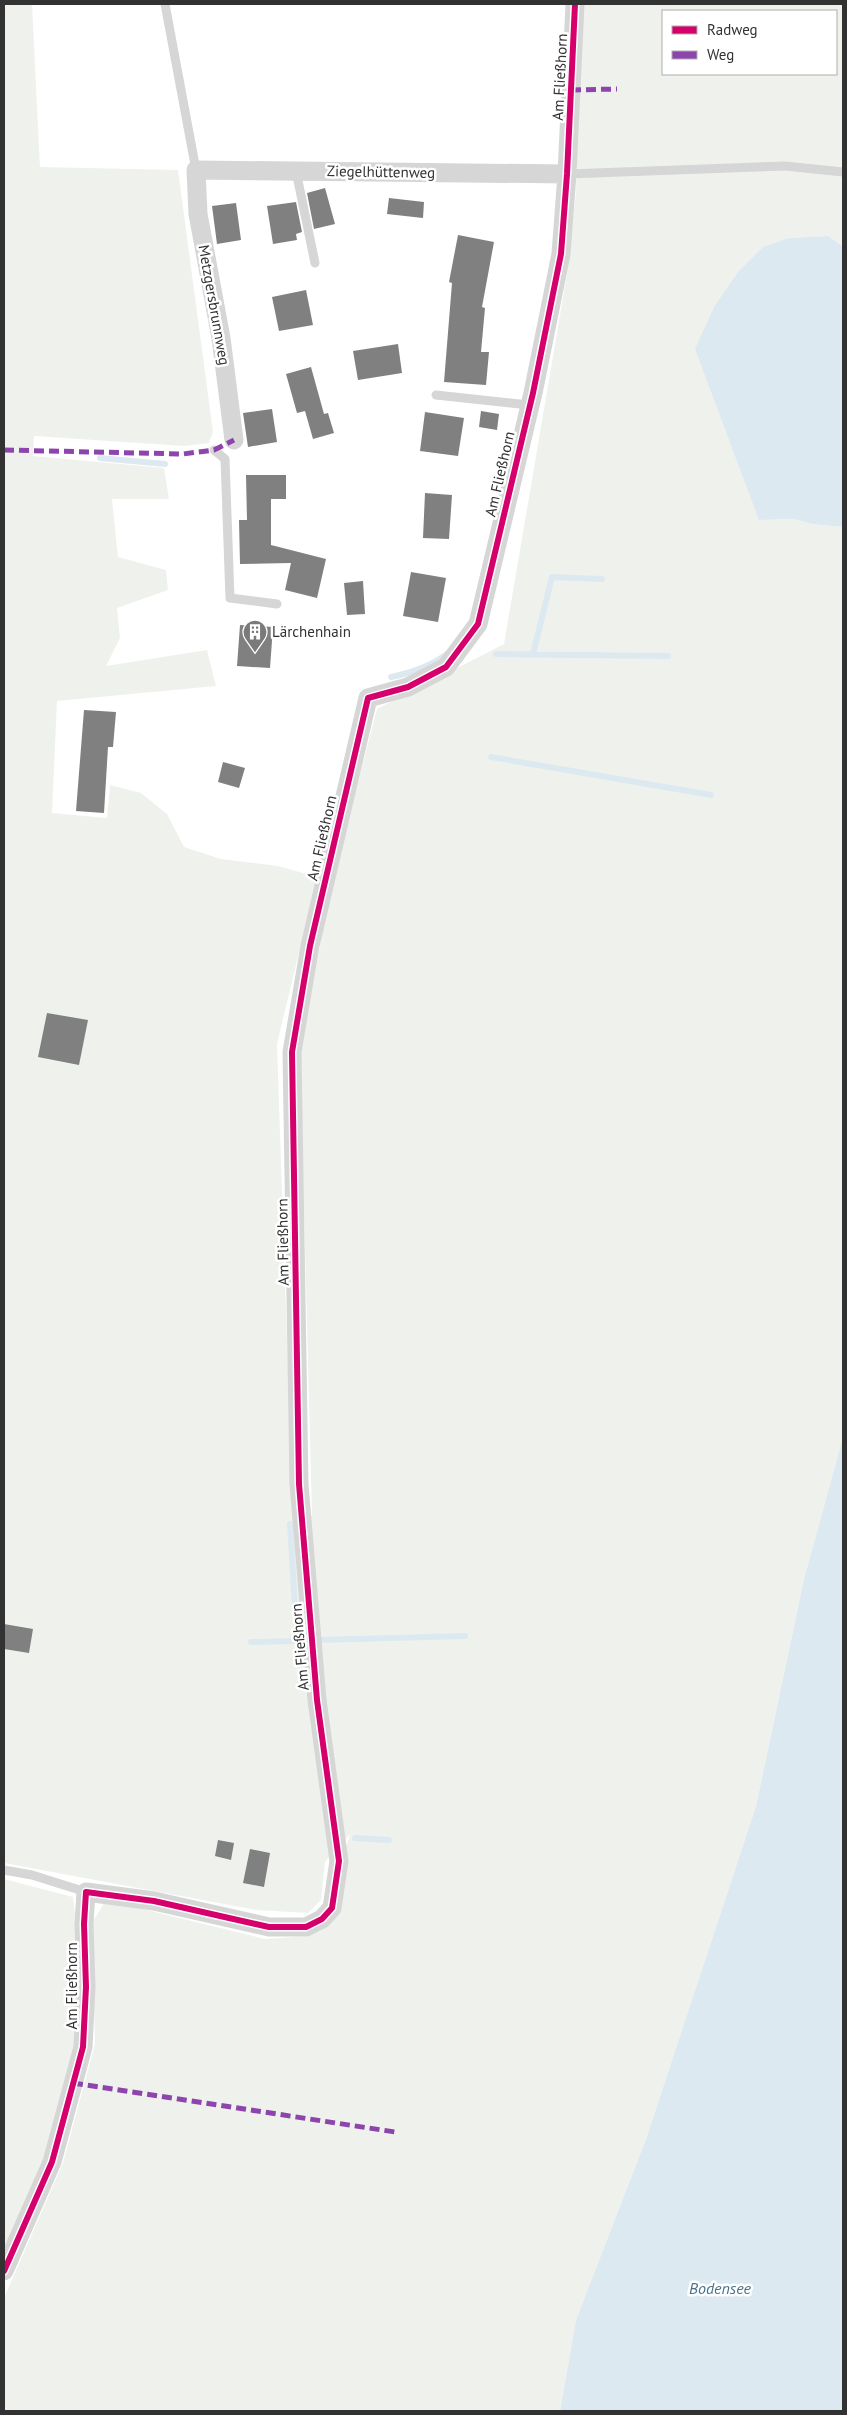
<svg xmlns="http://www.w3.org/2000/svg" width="847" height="2415" viewBox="0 0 847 2415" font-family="'PT Sans',sans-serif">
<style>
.green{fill:#eff2ec;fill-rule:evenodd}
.water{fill:#dde9f0}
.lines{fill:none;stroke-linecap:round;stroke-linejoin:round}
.stream{stroke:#dde9f0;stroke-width:6}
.building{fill:#808080}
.lane{stroke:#d6d6d6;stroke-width:9}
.street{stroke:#d6d6d6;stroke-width:19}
.quiet{stroke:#8e44ad;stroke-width:5;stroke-dasharray:10 5;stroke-linecap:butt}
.cycleway-casing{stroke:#fff;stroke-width:9}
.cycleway{stroke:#d6006c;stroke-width:6}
.labels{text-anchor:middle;stroke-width:5;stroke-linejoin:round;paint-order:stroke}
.street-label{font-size:15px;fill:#323232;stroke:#fff}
.poi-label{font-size:15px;fill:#323232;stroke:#fff;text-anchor:start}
.water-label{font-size:16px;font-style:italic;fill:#46728e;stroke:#fff}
</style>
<rect width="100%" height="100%" fill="#fff"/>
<path class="green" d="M4,4H32L40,167L178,170L213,432L209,443L184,446L34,436L33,456L164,468L169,499H112L118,557L166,570L168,590L117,608L120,638L106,666L207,650L216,686L57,701L52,813L107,818L110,785L141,793L167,814L184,847L221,859L278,866L317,877L277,1044L293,1518L312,1515L300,1053L333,877L377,709L504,644L567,274L576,192L581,4H843V246L828,236L789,238L759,520L794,519L812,524L843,527V1437L804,1579L756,1806L646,2139L576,2320L560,2411H4V2298L63,2163L95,2044L92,1923L106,1900L265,1939L309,1936L337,1911L341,1863L350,1834L325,1862L321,1900L308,1913L256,1910L4,1863ZM663,11H836V74H663Z
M4,1879L73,1897L77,1930V2051L46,2160L4,2254Z"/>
<path class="water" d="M828,236L843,246V527L812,524L794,519L759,520L695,349L714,307L738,272L763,247L789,238Z
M843,1437V2411H560L576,2320L646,2139L756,1806L804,1579Z"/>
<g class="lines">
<path class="stream" d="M100,458L165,464
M496,654L668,656
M533,654L552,577L602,579
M391,677C411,673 430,667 447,654
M491,757L711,795
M319,1640L465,1636
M251,1642L297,1641L290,1524
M355,1838L389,1840"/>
</g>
<path class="building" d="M325,188L335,224L314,229L307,193Z
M389,198L424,202L423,218L387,214Z
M296,202L302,232L296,234L297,240L273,244L267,206Z
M236,203L241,240L217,244L212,206Z
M458,235L494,242L482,307L485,308L481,352H489L486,385L444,382L452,283L449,282Z
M306,290L313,325L279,331L272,297Z
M398,344L402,373L358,380L353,351Z
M311,367L324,414L328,413L334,433L313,439L305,411L297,413L286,374Z
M272,409L277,442L248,447L243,413Z
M481,411L499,414L497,430L479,427Z
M425,412L464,418L458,456L420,451Z
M246,475H286V499H271V545L326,559L317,598L285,590L291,563L240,564L239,520H247Z
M425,493L452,495L449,539L423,538Z
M411,572L446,578L438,622L403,616Z
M363,581L365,614L347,615L344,583Z
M240,625L273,627L270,668L237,666Z
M84,710L116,712L113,747H108L104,813L76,811Z
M223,762L245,768L239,788L218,782Z
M47,1013L88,1020L79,1065L38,1057Z
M4,1624L33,1629L29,1653L4,1649Z
M218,1840L234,1843L231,1860L215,1856Z
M250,1849L270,1853L264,1887L243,1883Z"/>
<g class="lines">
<path class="lane" d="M165,4L196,170
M296,171L315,263
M567,174L785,166L843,172
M436,395L529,405
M214,450L225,459L230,598L277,604
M4,1870L32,1875L86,1892"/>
<path class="street" d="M234,440L221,338L198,214L196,170L567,174
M4,2271L52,2162L83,2047L86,1987L84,1924L86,1892L154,1901L269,1927H306L322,1919L332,1908L339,1861L317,1700L299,1484L292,1052L310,946L368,698L408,687L446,667L478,624L533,393L561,254L567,174L575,4"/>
<path class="quiet" d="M571,90L617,89
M4,450L183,454L214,450L234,440
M73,2083L395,2132"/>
<defs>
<path id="cycleway" d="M4,2271L52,2162L83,2047L86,1987L84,1924L86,1892L154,1901L269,1927H306L322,1919L332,1908L339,1861L317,1700L299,1484L292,1052L310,946L368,698L408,687L446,667L478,624L533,393L561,254L567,174L575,4"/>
</defs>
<use href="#cycleway" class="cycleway-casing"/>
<use href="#cycleway" class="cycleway"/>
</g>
<defs>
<symbol id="building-pin" viewBox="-11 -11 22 30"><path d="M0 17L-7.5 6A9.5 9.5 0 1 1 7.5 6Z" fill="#7a7a7a" stroke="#fff"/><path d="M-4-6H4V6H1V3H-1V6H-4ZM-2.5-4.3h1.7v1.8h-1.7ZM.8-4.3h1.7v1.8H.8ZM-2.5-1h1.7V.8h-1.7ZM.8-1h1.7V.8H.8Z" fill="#fff"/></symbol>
</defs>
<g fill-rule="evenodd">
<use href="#building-pin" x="241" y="618" width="28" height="38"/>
</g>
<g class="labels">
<g class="street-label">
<text transform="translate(560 77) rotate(-87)" y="5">Am Fließhorn</text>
<text transform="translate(381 172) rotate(1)" y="5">Ziegelhüttenweg</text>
<text transform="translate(214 305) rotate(80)" y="5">Metzgersbrunnweg</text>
<text transform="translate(500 474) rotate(-77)" y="5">Am Fließhorn</text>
<text transform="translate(322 838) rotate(-77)" y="5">Am Fließhorn</text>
<text transform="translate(283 1242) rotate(-91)" y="5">Am Fließhorn</text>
<text transform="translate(300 1647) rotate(-95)" y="5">Am Fließhorn</text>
<text transform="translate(72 1986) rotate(-90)" y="5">Am Fließhorn</text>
</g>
<g class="poi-label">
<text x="272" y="637">Lärchenhain</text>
</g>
<g class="water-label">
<text x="720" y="2294">Bodensee</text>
</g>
</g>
<rect width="847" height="2415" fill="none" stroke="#323232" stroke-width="10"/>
<rect x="662" y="10" width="175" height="65" fill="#ffffff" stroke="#adadad"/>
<rect x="672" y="26" width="25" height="8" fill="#d6006c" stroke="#adadad"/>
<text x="707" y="35" font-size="15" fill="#323232">Radweg</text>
<rect x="672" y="51" width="25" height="8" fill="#8e44ad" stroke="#adadad"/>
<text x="707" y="60" font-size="15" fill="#323232">Weg</text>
</svg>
